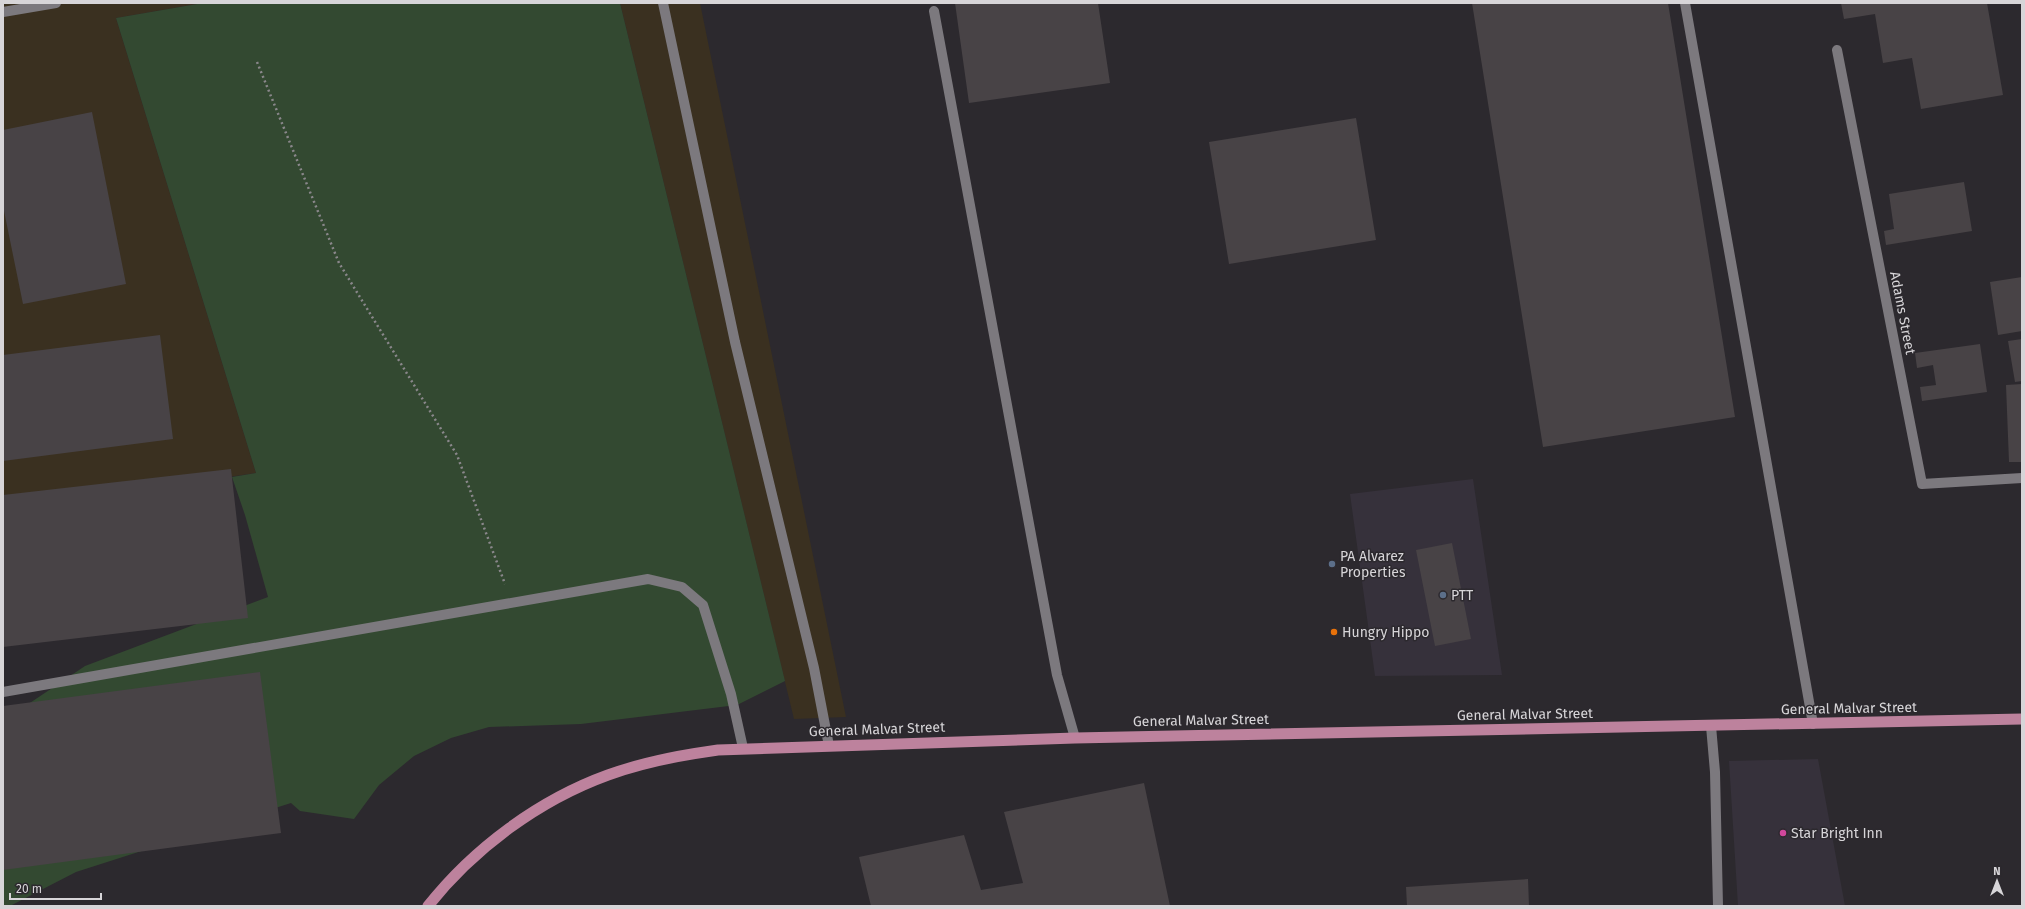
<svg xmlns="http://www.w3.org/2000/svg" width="2025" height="909" viewBox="0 0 2025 909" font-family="'Fira Sans',sans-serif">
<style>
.built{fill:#36313b}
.industrial{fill:#3a3020}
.green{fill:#334931}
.building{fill:#484346}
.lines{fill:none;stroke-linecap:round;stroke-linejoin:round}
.path{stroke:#8a878b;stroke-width:2.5;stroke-dasharray:2 3;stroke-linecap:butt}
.service{stroke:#7c797e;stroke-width:10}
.minor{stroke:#7c797e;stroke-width:10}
.trunk{stroke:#bd829d;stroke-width:11}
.service-dot{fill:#5c6f8a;stroke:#2c292e;stroke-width:1.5}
.food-dot{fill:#e8710a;stroke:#2c292e;stroke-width:1.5}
.hotel-dot{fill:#d1479c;stroke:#2c292e;stroke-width:1.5}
.labels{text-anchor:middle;stroke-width:3;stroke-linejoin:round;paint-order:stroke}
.street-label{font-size:14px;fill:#d7d5d8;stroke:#2c292e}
.poi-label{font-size:14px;fill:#d7d5d8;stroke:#2c292e;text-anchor:start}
</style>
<rect width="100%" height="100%" fill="#2c292e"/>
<path class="built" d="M1473,479L1502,675L1375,676L1350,494Z
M1818,759L1845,906H1738L1729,761Z"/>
<path class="industrial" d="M3,3H203L116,18L256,473L3,509Z
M620,3H700L846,717L794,719Z"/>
<path class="green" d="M203,3H620L785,681L737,705L581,724L489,727L451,738L414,756L379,785L354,819L300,811L291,803L76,872L10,906H3V721L85,666L268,597L245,515L232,477L256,473L116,18Z"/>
<path class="building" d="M955,3H1098L1110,83L969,103Z
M1472,3H1668L1735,417L1543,447Z
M1841,3H1987L2003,95L1921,109L1912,58L1883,63L1875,14L1844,19Z
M92,112L126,284L23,304L3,206V130Z
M1356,118L1376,240L1229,264L1209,142Z
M1964,182L1972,231L1886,245L1884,231L1894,229L1889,194Z
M2022,277V331L1998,335L1990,282Z
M160,335L173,439L3,461V355Z
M2022,339V381L2015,382L2008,341Z
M1980,344L1987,392L1922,401L1920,387L1936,385L1933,365L1917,368L1915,353Z
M2022,384V462H2009L2006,385Z
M231,469L248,618L3,647V495Z
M1452,543L1471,639L1435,646L1416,550Z
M260,672L281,833L3,870V706Z
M1144,783L1170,906H871L859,857L964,835L981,890L1023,883L1004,812Z
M1528,879L1529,906H1407L1406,887Z"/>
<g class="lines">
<path class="path" d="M257,62L339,263L457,455L505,584"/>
<path class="service" d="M663,3L735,342L814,668L829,746
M934,11L1057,675L1075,738
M3,12L56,3
M3,692L648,579L682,587L703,605L731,694L743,748
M1711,726L1715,772L1718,906"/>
<path class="minor" d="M1685,3L1813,724
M1837,50L1922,484L2022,478"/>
<path class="trunk" d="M428,906C474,848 539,800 608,775C644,762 681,755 718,750L1075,738L2022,719"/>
</g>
<g class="service-dot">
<circle cx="1332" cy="564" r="4"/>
<circle cx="1443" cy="595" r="4"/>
</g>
<circle class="food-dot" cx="1334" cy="632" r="4"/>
<circle class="hotel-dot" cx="1783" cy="833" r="4"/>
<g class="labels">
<g class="street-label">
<text transform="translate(1903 313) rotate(79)" y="5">Adams Street</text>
<text transform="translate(1849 708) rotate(-1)" y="5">General Malvar Street</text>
<text transform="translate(1525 714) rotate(-1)" y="5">General Malvar Street</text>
<text transform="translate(1201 720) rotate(-1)" y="5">General Malvar Street</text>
<text transform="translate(877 729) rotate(-2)" y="5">General Malvar Street</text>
</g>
<g class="poi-label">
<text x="1340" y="561">PA Alvarez<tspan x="1340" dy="16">Properties</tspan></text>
<text x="1451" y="600">PTT</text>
<text x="1342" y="637">Hungry Hippo</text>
<text x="1791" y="838">Star Bright Inn</text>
</g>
</g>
<rect width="2025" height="909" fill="none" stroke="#d7d5d8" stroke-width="8"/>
<g transform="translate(1997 881)" stroke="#2c292e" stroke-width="3" paint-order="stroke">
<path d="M0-3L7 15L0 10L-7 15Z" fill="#d7d5d8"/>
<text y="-6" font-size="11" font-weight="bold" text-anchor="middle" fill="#d7d5d8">N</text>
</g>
<path d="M10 893v6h91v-6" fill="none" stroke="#d7d5d8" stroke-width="2"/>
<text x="16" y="893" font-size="12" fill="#d7d5d8" stroke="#2c292e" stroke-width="3" paint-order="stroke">20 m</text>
</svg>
